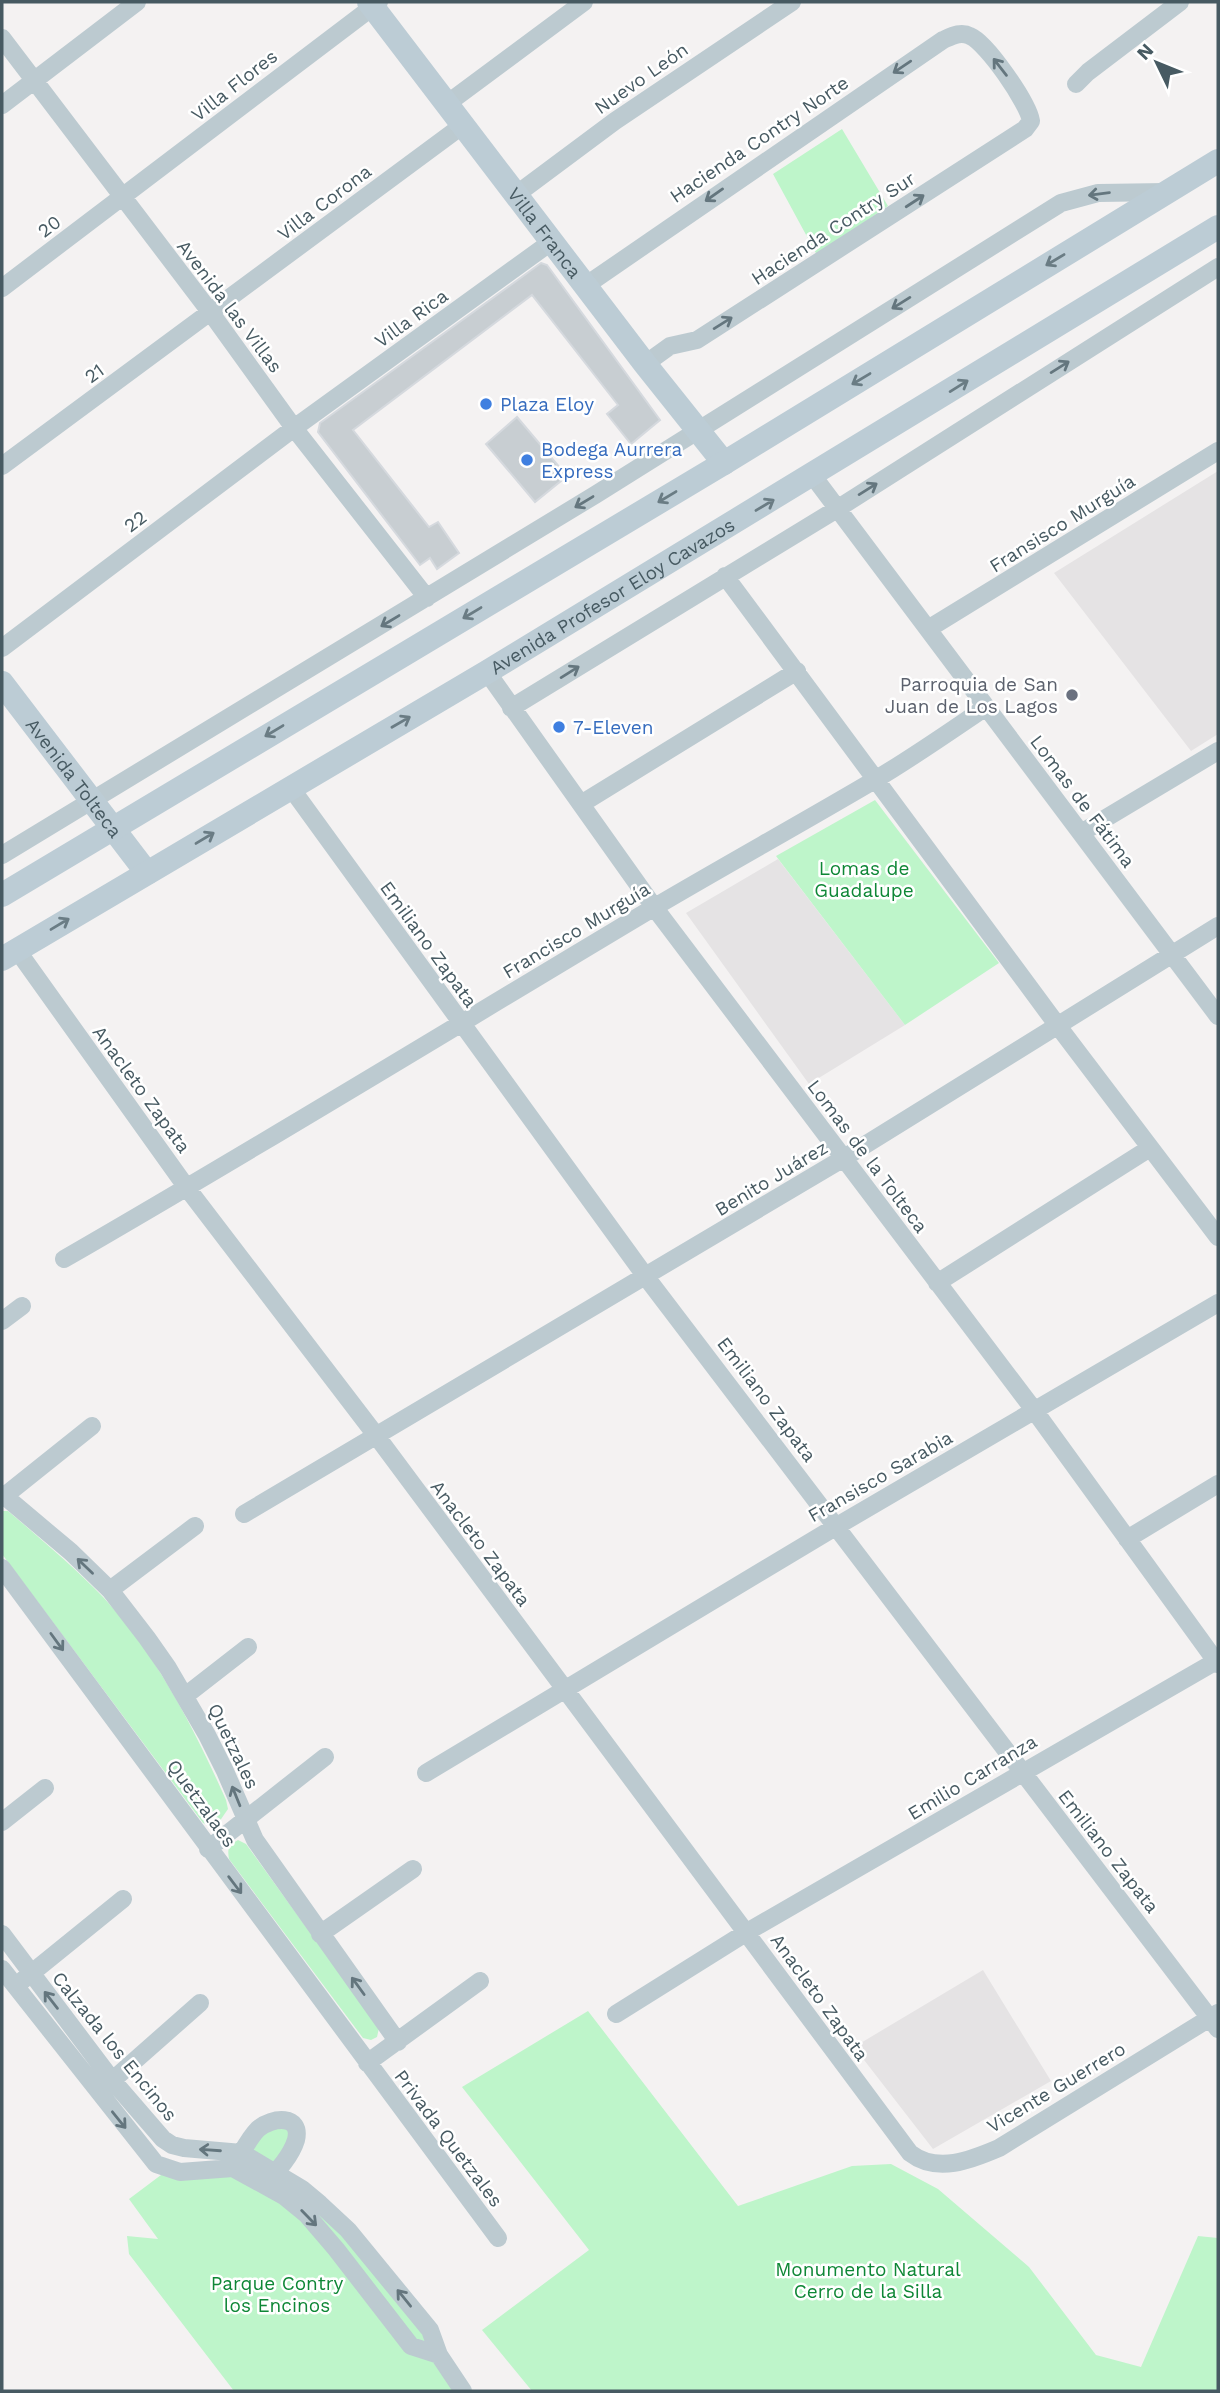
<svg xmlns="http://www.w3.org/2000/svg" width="1220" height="2393" viewBox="0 0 1220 2393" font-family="'Work Sans',sans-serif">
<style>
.education{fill:#e5e3e4}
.green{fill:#bef5ca}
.building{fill:#c8ced2;stroke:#d5d9de;stroke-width:2}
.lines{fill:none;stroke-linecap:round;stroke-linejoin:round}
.street{stroke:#bccad0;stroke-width:18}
.secondary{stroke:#bcccd5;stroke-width:24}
.oneway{stroke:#64767e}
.oneway2{stroke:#6a7c84}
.shop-dot{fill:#3f7fe0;stroke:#fff;stroke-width:2.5}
.worship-dot{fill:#6b7280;stroke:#fff;stroke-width:2.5}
.labels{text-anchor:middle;stroke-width:5;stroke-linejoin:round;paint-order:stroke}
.street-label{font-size:19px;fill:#475a62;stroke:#fff}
.shop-label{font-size:19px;fill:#366cbe;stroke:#fff;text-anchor:start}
.worship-label{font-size:19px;fill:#5b616d;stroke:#fff;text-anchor:end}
.park-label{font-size:19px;fill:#0e8736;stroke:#fff}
</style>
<rect width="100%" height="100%" fill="#f4f2f2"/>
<path class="education" d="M1218,471V734L1191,751L1054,573Z
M778,859L905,1025L809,1084L686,913Z
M983,1970L1051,2081L933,2149L854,2047Z"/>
<path class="green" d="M842,129L888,206L817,255L773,174Z
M875,800L999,963L905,1025L776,856Z
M2,1511H8C41,1539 74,1567 104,1598C158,1657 194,1728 226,1800L228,1809L217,1825L212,1826L203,1823L2,1554Z
M238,1840L246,1844L379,2028L377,2037L371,2040L363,2038L229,1859C227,1848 229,1845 238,1840Z
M588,2011L738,2206L852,2166L891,2164L938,2189L1029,2267L1096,2355L1141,2367L1198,2236L1218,2238V2391H532L482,2330L589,2250L462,2087Z
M296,2126L275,2173L348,2230L463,2391H234L129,2254L127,2236L158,2239L129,2199L169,2169L233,2168L258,2130Z"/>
<path class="building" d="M541,263L547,265L660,420L631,444L607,414L618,405L532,295L353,430L429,527L438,522L459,553L437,569L430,558L420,565L318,432L320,423Z
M517,417L567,476L535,502L486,444Z"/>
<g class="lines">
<path class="street" d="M2,38L211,313L294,428L427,598
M1076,84L1088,72L1180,2
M448,103L584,2
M2,105L137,2
M517,194L615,121L792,2
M585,286L943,40C952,36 961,31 970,36C987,43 1028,103 1031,121L1025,129L697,340L670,346L645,364
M2,288L379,2
M2,466L463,125
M813,476L1218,1016
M725,576L1058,1026L1218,1237
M928,629L1218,451
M2,648L294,428L551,242
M487,672L654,907L1034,1410L1218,1664
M511,708L837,509L1218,267
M291,788L646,1277L1218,2029
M581,804L797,671
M1081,833L1218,751
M2,855L595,495L1061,203L1098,193L1167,192
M17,950L187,1188L375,1434L910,2153C937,2174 971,2160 999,2148L1218,2013
M64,1259C262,1145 457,1025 653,908C726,865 800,824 873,781C912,758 949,732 986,707
M937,1283L1150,1148
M2,1321L22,1306
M2,1494L71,1552L110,1590L147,1638L168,1668L207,1735L225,1771L255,1840L398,2042
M2,1498L92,1426
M244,1514L844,1158L1218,926
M1127,1539L1218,1484
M2,1568L498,2238
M110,1590L195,1526
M185,1696L248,1647
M426,1773L837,1526L1218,1303
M2,1822L45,1788
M208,1849L325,1757
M2,1934L112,2080L163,2139L172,2145L184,2148L242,2153L302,2189L320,2204L348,2230L430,2330L439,2355L463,2391
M320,1934L413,1869
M2,1969L156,2164L180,2172L233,2168L284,2196L306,2214L336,2249L411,2346L439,2355
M23,1980L123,1899
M616,2014L747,1932L1218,1660
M367,2063L480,1981
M106,2086L200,2003
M236,2162C243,2151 249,2138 258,2129C272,2117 302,2114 296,2140C291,2156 278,2170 267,2182"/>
<g class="secondary">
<path id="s1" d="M369,2L645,364L724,463"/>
<path id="s2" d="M2,683L147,873"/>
<path d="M2,895L724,463L1218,161"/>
<path id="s3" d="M2,959L487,672L1218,227"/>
</g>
</g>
<defs><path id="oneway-shaft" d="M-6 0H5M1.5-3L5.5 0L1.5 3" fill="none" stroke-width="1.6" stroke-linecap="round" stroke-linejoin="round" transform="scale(1.75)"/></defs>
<g class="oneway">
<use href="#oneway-shaft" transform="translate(902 67) rotate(146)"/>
<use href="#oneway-shaft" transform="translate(1000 67) rotate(-128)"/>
<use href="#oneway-shaft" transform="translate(1099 194) rotate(173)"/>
<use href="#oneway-shaft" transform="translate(714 195) rotate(145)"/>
<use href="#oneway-shaft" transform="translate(915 201) rotate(-33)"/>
<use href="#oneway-shaft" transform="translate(901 303) rotate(148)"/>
<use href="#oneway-shaft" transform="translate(723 323) rotate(-32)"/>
<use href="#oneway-shaft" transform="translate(1060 367) rotate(-32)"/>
<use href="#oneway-shaft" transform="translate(868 489) rotate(-32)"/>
<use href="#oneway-shaft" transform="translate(584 502) rotate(149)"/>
<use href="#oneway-shaft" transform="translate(390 621) rotate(149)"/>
<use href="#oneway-shaft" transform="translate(570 672) rotate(-32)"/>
<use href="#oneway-shaft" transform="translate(85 1566) rotate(-136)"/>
<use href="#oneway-shaft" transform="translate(57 1642) rotate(54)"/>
<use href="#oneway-shaft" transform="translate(236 1796) rotate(-112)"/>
<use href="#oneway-shaft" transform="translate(235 1885) rotate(53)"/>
<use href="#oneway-shaft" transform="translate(358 1986) rotate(-126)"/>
<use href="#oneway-shaft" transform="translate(51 2000) rotate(-128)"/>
<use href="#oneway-shaft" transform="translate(119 2120) rotate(51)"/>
<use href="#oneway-shaft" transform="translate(210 2150) rotate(-176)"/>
<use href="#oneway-shaft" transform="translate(309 2218) rotate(46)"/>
<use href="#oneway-shaft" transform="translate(404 2298) rotate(-129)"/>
</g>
<g class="oneway2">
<use href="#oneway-shaft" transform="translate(1055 260) rotate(149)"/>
<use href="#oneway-shaft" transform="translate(861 379) rotate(149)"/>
<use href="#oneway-shaft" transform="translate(959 386) rotate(-32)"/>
<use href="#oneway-shaft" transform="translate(667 497) rotate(149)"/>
<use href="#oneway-shaft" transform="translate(765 505) rotate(-31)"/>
<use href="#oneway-shaft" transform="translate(472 613) rotate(149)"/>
<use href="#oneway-shaft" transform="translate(401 722) rotate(-30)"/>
<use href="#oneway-shaft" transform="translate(274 731) rotate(149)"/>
<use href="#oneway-shaft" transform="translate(205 838) rotate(-31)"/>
<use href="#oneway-shaft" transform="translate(60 924) rotate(-31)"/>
</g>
<g class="shop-dot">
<circle cx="486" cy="404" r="7"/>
<circle cx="527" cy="460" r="7"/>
<circle cx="559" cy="727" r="7"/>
</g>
<circle class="worship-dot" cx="1072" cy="695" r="7"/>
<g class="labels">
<g class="street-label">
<text transform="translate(641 78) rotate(-35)" y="7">Nuevo León</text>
<text transform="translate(234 85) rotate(-38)" y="7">Villa Flores</text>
<text transform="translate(759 139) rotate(-34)" y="7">Hacienda Contry Norte</text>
<text transform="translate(324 202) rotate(-37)" y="7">Villa Corona</text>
<text transform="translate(49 226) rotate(-37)" y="7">20</text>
<text transform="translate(833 228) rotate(-33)" y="7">Hacienda Contry Sur</text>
<text dy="7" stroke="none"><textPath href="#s1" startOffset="290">Villa Franca</textPath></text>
<text transform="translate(230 306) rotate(53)" y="7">Avenida las Villas</text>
<text transform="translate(411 318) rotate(-36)" y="7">Villa Rica</text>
<text transform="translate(94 373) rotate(-36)" y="7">21</text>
<text transform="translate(135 521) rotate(-37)" y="7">22</text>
<text transform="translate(1062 523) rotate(-32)" y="7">Fransisco Murguía</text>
<text dy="7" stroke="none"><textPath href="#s3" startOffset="710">Avenida Profesor Eloy Cavazos</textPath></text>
<text dy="7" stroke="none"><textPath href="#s2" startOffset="119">Avenida Tolteca</textPath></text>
<text transform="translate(1083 801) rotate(53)" y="7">Lomas de Fátima</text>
<text transform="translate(576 930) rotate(-31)" y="7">Francisco Murguía</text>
<text transform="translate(429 944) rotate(54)" y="7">Emiliano Zapata</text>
<text transform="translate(142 1089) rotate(54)" y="7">Anacleto Zapata</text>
<text transform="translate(868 1156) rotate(53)" y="7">Lomas de la Tolteca</text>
<text transform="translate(771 1178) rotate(-31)" y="7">Benito Juárez</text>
<text transform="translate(767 1399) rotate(53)" y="7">Emiliano Zapata</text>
<text transform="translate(880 1476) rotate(-30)" y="7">Fransisco Sarabia</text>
<text transform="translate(481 1543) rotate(53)" y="7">Anacleto Zapata</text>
<text transform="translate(234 1746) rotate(64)" y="7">Quetzales</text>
<text transform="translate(972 1777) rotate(-31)" y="7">Emilio Carranza</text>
<text transform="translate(202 1803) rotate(54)" y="7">Quetzalaes</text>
<text transform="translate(1109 1851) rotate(52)" y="7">Emiliano Zapata</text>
<text transform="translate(820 1997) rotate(54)" y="7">Anacleto Zapata</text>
<text transform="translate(115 2046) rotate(51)" y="7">Calzada los Encinos</text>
<text transform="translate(1056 2087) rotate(-31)" y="7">Vicente Guerrero</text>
<text transform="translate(449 2138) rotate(53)" y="7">Privada Quetzales</text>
</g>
<g class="shop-label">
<text x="500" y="411">Plaza Eloy</text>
<text x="541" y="456">Bodega Aurrera<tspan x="541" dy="22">Express</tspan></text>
<text x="573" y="734">7-Eleven</text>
</g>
<g class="worship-label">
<text x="1058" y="691">Parroquia de San<tspan x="1058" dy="22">Juan de Los Lagos</tspan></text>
</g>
<g class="park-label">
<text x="864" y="875">Lomas de<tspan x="864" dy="22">Guadalupe</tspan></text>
<text x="868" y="2276">Monumento Natural<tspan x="868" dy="22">Cerro de la Silla</tspan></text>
<text x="277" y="2290">Parque Contry<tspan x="277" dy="22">los Encinos</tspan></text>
</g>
</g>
<rect width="1220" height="2393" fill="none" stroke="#475a62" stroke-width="7"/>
<g transform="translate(1157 63) rotate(313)" stroke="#ffffff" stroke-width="5" paint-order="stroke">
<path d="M0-5L12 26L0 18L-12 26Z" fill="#475a62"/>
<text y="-10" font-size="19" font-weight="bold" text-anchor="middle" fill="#475a62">N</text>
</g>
</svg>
